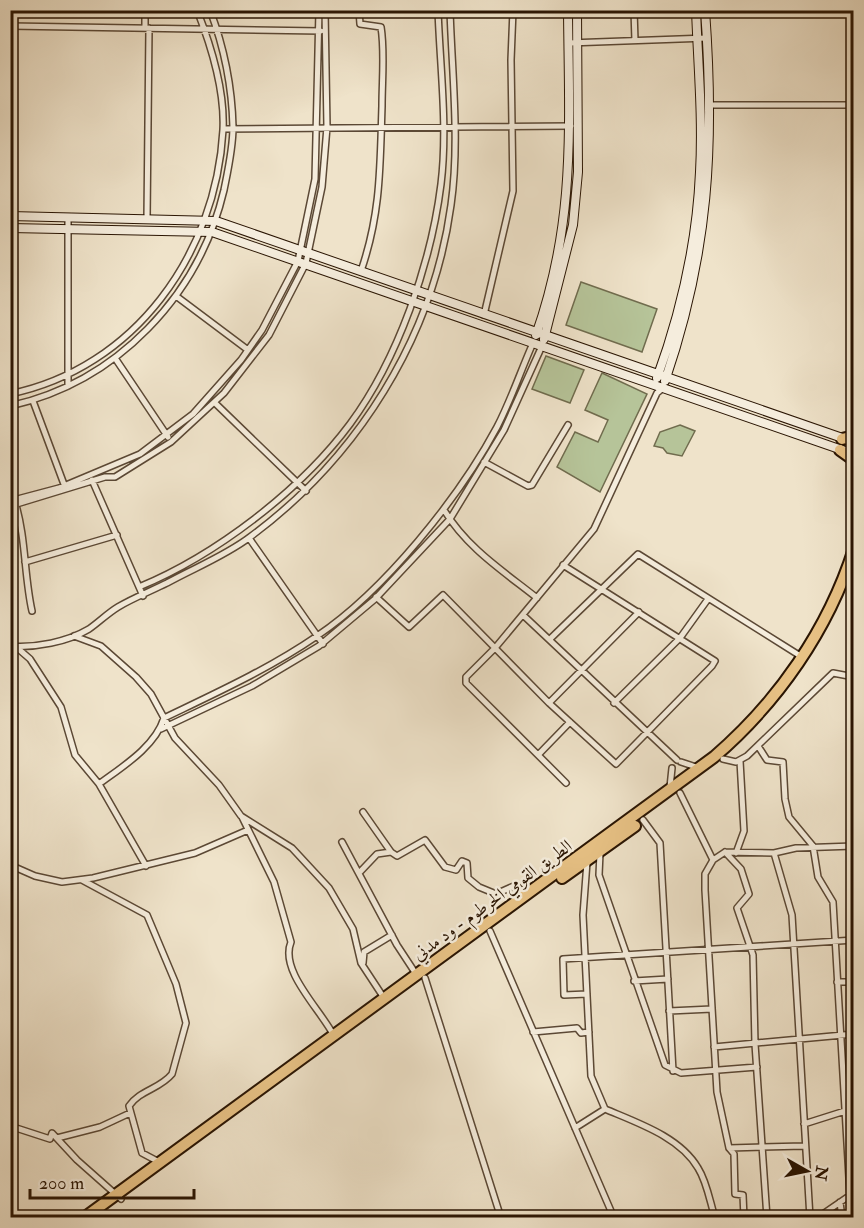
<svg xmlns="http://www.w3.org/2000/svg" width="864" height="1228" viewBox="0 0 864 1228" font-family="'IM FELL Double Pica',Amiri,serif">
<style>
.green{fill:#b6c499;stroke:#706c4e;stroke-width:1.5}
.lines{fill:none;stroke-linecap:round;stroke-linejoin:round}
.street-casing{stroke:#5b4835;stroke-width:8}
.secondary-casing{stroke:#2a1503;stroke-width:10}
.highway-casing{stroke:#2a1503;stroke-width:14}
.street{stroke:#f5eddd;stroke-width:5}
.secondary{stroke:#f5eddd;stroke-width:8}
.highway{stroke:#e8c285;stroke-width:10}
.labels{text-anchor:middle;stroke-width:5;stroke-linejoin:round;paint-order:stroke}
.street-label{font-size:18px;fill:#2a1503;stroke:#f5eddd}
</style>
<rect width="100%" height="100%" fill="#efe3ca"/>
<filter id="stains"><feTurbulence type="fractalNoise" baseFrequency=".00333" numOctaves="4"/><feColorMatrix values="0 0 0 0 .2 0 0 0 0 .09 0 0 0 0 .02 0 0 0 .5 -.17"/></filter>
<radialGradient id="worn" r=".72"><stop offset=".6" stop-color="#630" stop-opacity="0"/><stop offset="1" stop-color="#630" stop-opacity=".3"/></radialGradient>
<path class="green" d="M581,282L657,309L642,352L566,325Z
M546,356L584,370L570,403L532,389Z
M602,373L647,394L600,492L557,467L575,432L598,442L608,420L585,410Z
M680,425L695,431L682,456L667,453L663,448L654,446L660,432Z"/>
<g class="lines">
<defs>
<path id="street" d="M145,10V28
M359,10L360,24L381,27C385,52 382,80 382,106C380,166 381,213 361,271
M634,10L635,41
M10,26L321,31
M569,43L707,38
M708,105H854
M223,129L571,126
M68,217V386
M147,218L149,28
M176,296L248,350
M484,315L513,191L511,60L513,10
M115,358L168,437
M10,394C135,368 216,254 223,130C225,90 212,48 197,10
M33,401L65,487
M215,403L306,491
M10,406C117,382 199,296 224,190C228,170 233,148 233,127C232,87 224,47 210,10
M484,462L528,486L532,485L568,425
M92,480L143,596
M10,501L59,488L140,454L193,414L241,360L262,330L298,261L315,179L319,10
M15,502C26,537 24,575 32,611
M10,506L105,477H115L171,442L224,393L269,335L306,263L322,187L327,127L325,10
M444,510C467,548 503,571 537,598
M249,538L323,644
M25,562L117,535
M139,587C216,555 300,491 350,424C398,359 431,264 441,184C448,127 440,67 438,10
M376,597L409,627L443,595L549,703L616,764L712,666L715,661L563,565
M523,615L677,760
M74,636L101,646L136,677L151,694L175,738L219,785L241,816L292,848L329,888L353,929L361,963L384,998
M550,639L638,554L802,657
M10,646C36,648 67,642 89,629C99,622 108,613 118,607C133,598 151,591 167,583C194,568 225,556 250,537C357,458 433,338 451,205C460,142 452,74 450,10
M15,646L30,659L61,707L75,755L99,784L146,866
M549,703L639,612
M614,703L680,638L708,599
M161,729L252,686L319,646L375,599L450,519L504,430L542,346
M758,746L767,760L783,762L785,799L789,817L813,846L818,877L833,902L850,1195
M539,754L570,722
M723,759L736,762L747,756L833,673L854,677
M681,762L699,768
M566,783L466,683V677L495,648L594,529L657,393L663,388
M99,784C122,767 155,747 164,718C216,693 269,669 317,636C384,591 459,498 497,427C511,400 521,370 533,343
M670,787L672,768
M680,793L713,860L705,874V890L717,1092L729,1148L734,1154L735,1194L743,1195L744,1218
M363,812L391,852L397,856L425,840L445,867L456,870L462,861L467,863L468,878L479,887L496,894L516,885L526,896
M242,817L274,882L291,942C279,971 321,1010 334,1036
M643,820L660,843L673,1071
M342,842L397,945L416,974
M10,843L13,865
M725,852L741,869L749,894L737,908L753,955L755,1044L767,1218
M600,853L599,875L665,1065L681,1073L757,1067
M736,853L744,831L740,761
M774,853L792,915L810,1218
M713,860L725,852L774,853L796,848L854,846
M587,862L583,915L591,1076L605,1109
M10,865L35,876L62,882L93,878L195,853L248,830
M359,873L377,854L391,852
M82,880L147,915L176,984L186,1023L172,1074C160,1089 140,1090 129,1106L142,1153L159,1162
M490,931L614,1218
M363,963L364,952L392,935
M425,978L501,1218
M634,981L668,979
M837,982H854
M587,994L564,995L563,959L854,940
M669,1011L712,1009
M533,1032L577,1028L581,1033L589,1032
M714,1047L854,1034
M804,1124L845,1111L847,1102L854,1100
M10,1126L50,1139L52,1133L77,1160L121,1199
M575,1128L605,1109C638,1123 680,1137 698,1168C707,1182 710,1202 715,1218
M57,1138L100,1127L130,1113
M729,1148L804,1146
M840,1202L842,1218
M817,1218L852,1194"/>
<path id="secondary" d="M10,216L216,221L854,442
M10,228L212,232L845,451
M536,335C576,222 569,127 568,10
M544,339L573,225L578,172L577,10
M657,378C681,312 697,242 700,172C703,118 698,64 696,10
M665,381C709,253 715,145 705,10"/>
<path id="highway" d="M842,439L854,436
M840,450L854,460
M562,878L635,826
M84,1218L714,757C778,702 828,630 854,549"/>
</defs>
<use href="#street" class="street-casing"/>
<use href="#secondary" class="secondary-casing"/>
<use href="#highway" class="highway-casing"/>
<use href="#street" class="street"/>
<use href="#secondary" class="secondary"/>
<use href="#highway" class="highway"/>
</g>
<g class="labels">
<g class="street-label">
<text transform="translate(492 900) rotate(-36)" y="6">الطريق القومي الخرطوم - ود مدني</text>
</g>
</g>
<rect width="864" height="1228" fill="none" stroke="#efe3ca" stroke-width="36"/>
<rect x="12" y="12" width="840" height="1204" fill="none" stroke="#2a1503" stroke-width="3"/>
<rect x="18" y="18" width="828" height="1192" fill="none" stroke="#2a1503" stroke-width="1.5"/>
<g transform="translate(807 1171) rotate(99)" stroke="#f5eddd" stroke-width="4.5" paint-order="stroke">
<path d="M0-4.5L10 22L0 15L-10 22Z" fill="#2a1503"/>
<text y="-9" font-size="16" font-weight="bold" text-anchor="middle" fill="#2a1503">N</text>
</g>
<path d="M30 1189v9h164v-9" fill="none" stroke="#2a1503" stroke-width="3"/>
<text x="39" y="1189" font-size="18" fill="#2a1503" stroke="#f5eddd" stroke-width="4.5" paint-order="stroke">200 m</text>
<rect width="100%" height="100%" filter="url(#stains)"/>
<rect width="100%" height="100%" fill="url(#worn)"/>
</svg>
